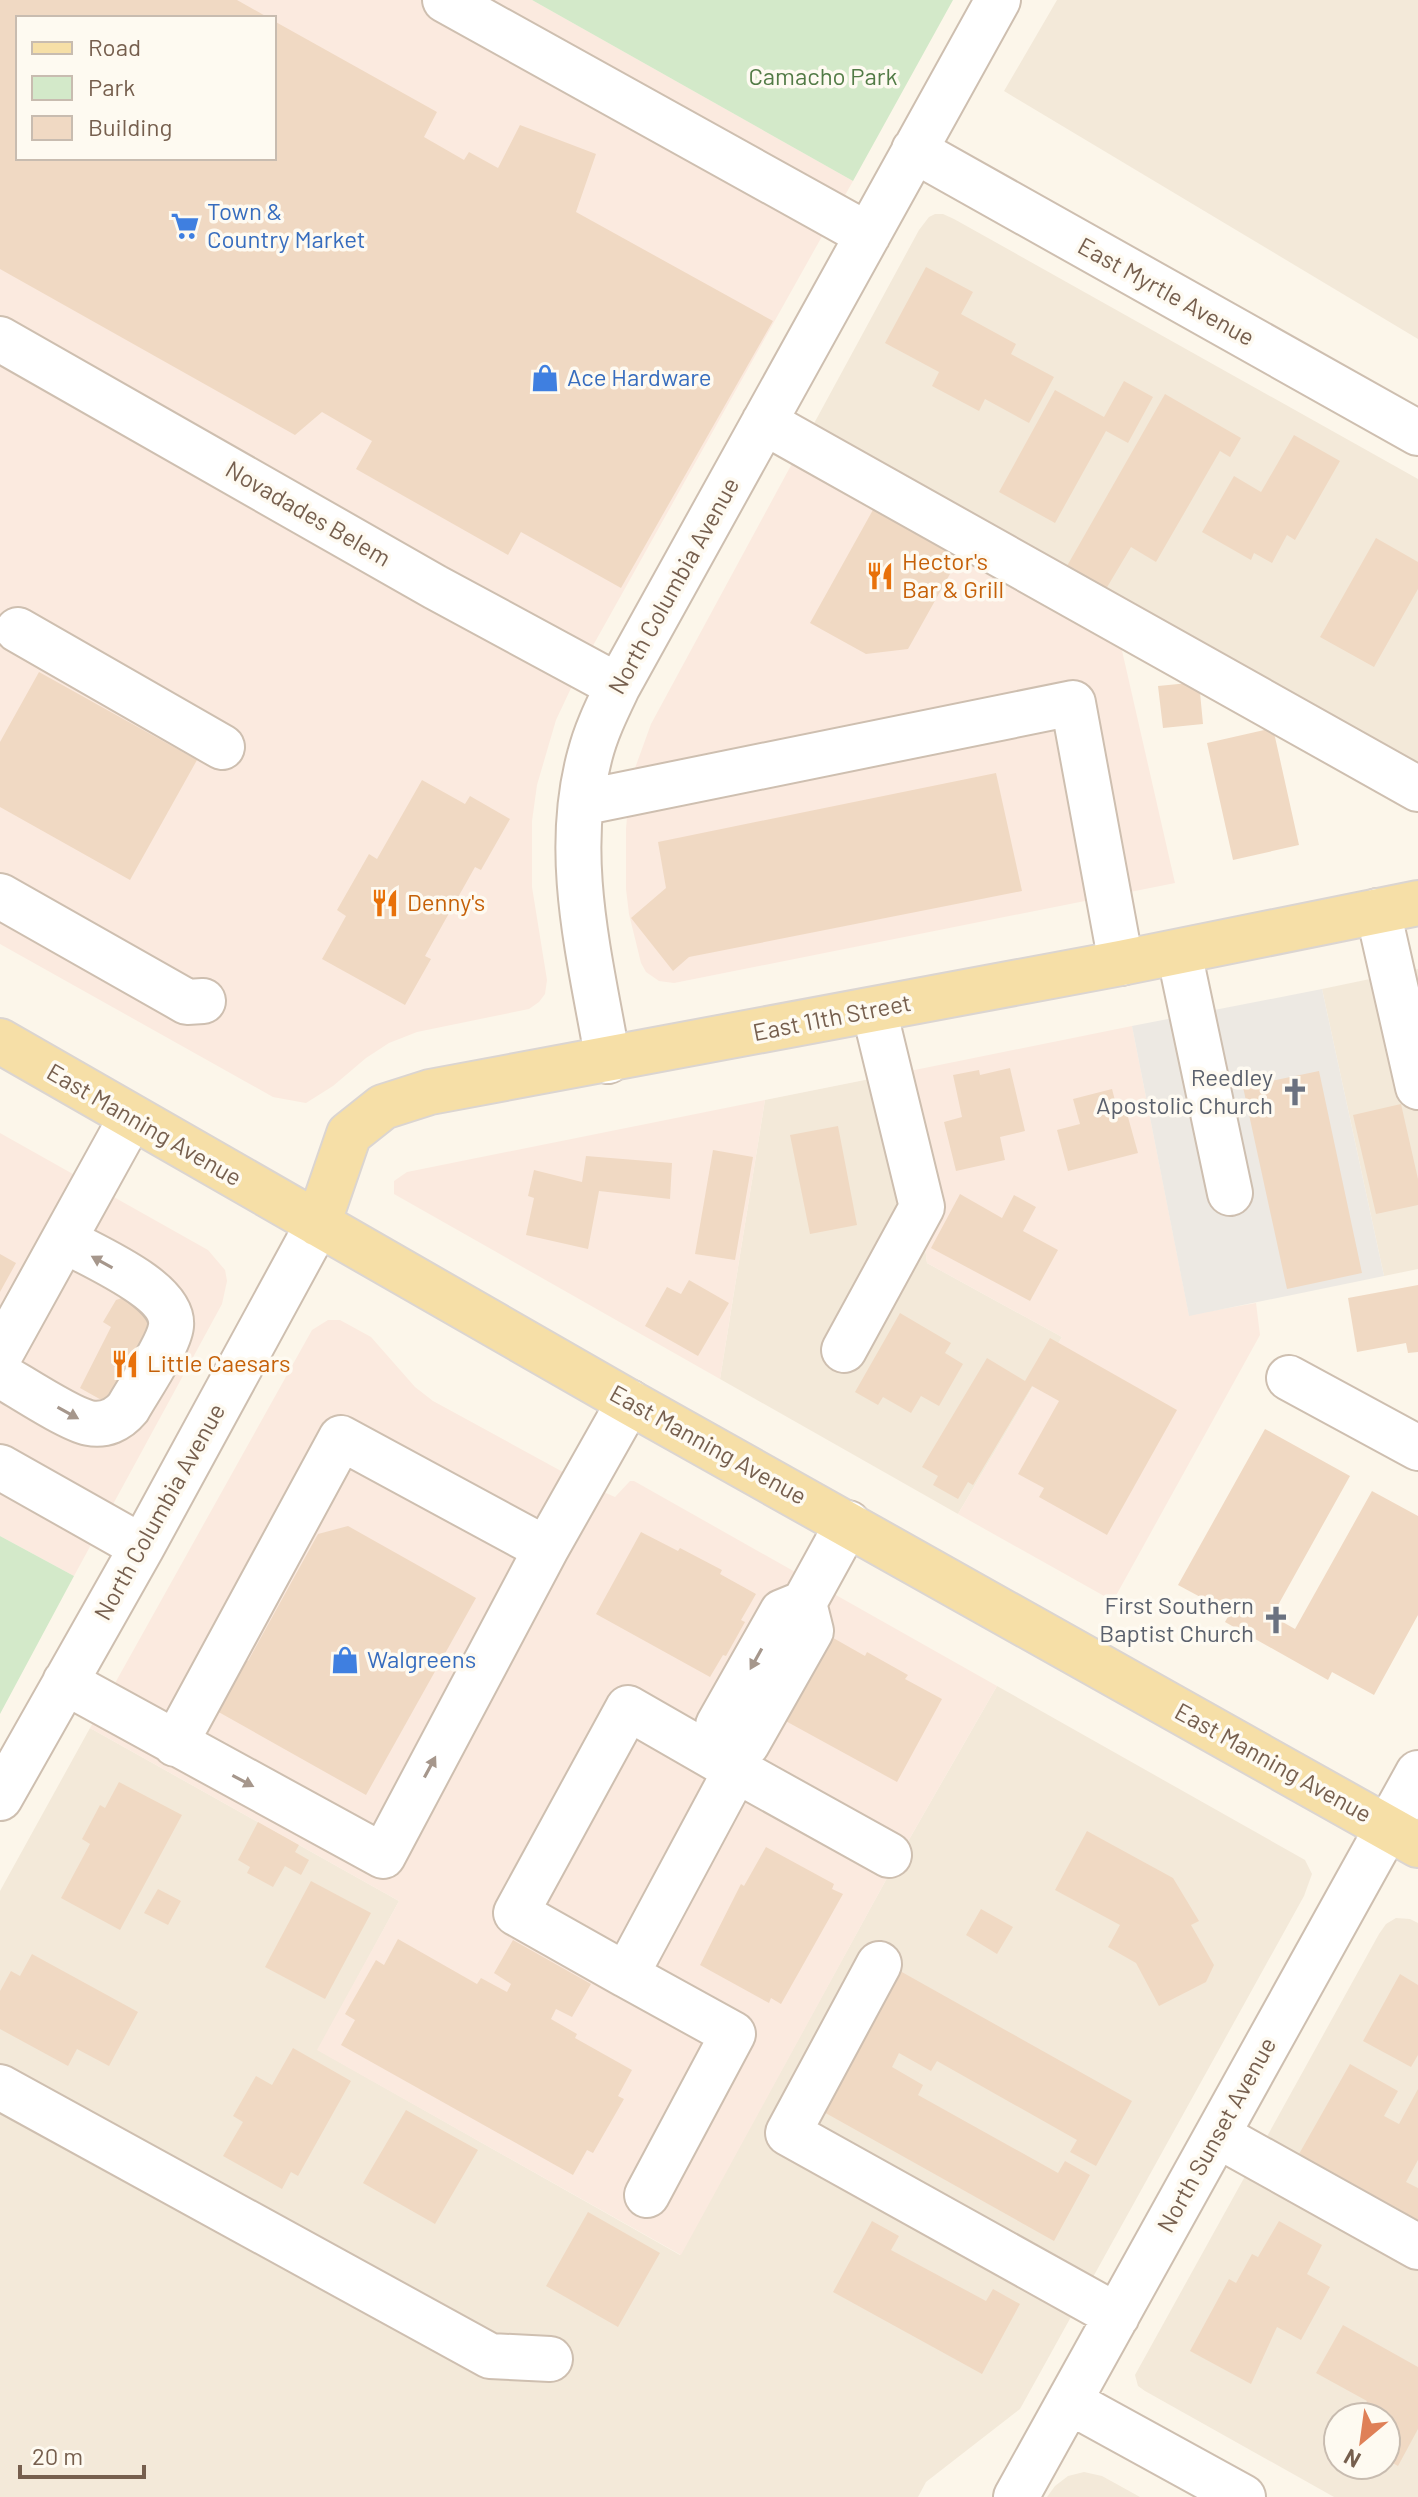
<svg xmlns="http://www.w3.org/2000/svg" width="1418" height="2497" viewBox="0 0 1418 2497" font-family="Barlow,sans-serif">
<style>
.residential{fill:#f3e9d9;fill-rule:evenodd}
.commercial{fill:#fbeadf;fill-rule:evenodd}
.industrial{fill:#ede9e3}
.green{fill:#d3e9c9}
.building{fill:#f0d9c3}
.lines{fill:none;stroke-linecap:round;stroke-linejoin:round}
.minor-casing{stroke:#cebfb0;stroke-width:48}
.major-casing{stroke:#dbd5d1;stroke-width:48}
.minor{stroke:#fff;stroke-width:44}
.major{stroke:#f6dfa7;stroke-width:44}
.oneway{fill:#a6978c}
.labels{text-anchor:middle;stroke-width:7;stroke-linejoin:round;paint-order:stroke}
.park-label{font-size:24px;fill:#527b46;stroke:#fefaf1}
.shop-label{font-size:24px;fill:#366cbe;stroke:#fefaf1;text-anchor:start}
.street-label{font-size:24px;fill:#765f4e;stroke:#fefaf1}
.food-label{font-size:24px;fill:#c56008;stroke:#fefaf1;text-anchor:start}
.worship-label{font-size:24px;fill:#5b616d;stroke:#fefaf1;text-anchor:end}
</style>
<rect width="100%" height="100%" fill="#fcf6ea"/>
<path class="residential" d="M1057,0H1418V339L1004,91Z
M935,214H943L954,219L1418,479V769L811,429L919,230L929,217Z
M1418,969V1269L1384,1276L1322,989Z
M890,1075L920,1209L927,1263L1062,1337L958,1514L720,1379L765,1100Z
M997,1686L1305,1860L1312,1874L1304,1896L1020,2409L926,2482L918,2497H0V1891L90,1728L399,1901L318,2050L680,2255L887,1878Z
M1396,1918L1410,1919L1418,1923V2497H1334L1145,2391L1138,2386L1135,2375L1379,1934L1386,1924ZM1338,2417H1386V2465H1338Z
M1084,2472L1102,2476L1140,2497H1047L1055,2486L1068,2476Z"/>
<path class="commercial" d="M0,0H532L853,181L581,667L556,720L537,785L532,821V887L547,980L545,994L539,1002L529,1009L417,1032L389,1043L366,1058L333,1086L306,1103L273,1097L0,944ZM18,18H274V158H18Z
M795,458L1118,633L1175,883L674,983L659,981L646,972L641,963L629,914L626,889V829L629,794L634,771L651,724Z
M1132,1026L1189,1315L1256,1303L1260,1335L1113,1601L958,1514L1062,1337L927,1263L920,1209L890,1075Z
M765,1100L720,1379L394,1194V1181L407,1172Z
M0,1133L208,1250L225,1270L227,1281L222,1304L74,1576L0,1536Z
M328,1320H340L371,1337L415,1387L433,1401L583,1483L615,1497L630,1481H634L997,1686L887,1878L681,2255L317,2050L399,1901L90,1728L312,1330Z"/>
<path class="industrial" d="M1322,989L1384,1276L1189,1316L1132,1026Z"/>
<path class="green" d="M532,0H953L853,181Z
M0,1536L74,1576L0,1714Z"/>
<path class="building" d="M0,0H237L269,18H18V158H274V21L437,112L424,137L464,160L469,152L498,168L520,125L596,154L576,212L773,321L621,588L521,532L508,555L356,469L372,441L322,412L295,435L0,269Z
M926,267L973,292L961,314L1016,344L1011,354L1054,377L1029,423L985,399L979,411L932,386L939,372L885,343Z
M1124,381L1153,397L1128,443L1106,431L1055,523L999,492L1055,390L1104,417Z
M1165,394L1241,438L1230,457L1220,451L1156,562L1131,547L1106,589L1067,566Z
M1294,435L1340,461L1295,540L1287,535L1272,563L1254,553L1251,560L1202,532L1234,476L1261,492Z
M874,508L960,556L908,649L866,654L810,623Z
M1376,538L1418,562V589L1374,667L1320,637Z
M39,672L197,760L130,880L0,807V742Z
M1199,682L1203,724L1163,728L1158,686Z
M1273,728L1299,845L1233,860L1207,743Z
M996,773L1022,891L689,957L673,971L631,918L666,888L658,842Z
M422,780L465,804L470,796L510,819L481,870L475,867L425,956L431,959L405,1005L322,959L346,916L337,910L369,854L377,859Z
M1010,1068L1025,1131L1000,1137L1005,1160L956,1171L944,1122L962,1117L953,1075L979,1070L980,1075Z
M1319,1071L1362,1273L1287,1289L1243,1087Z
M1112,1089L1118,1112L1126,1110L1138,1153L1068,1171L1057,1130L1080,1124L1073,1099Z
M1401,1104L1418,1179V1205L1376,1214L1353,1115Z
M838,1126L857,1225L810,1234L790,1135Z
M713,1150L753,1157L735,1260L695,1254Z
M586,1156L672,1163L670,1199L599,1191L588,1249L526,1235L534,1198L528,1196L534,1170L582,1182Z
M960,1194L1002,1218L1014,1195L1036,1207L1023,1231L1058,1250L1030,1301L931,1248Z
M0,1254L16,1263L0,1292Z
M689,1280L729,1303L698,1356L645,1326L667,1287L681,1294Z
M1418,1285V1352L1408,1353L1406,1343L1357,1352L1348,1298Z
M134,1294L162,1310L121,1411L80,1388L111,1327L103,1322L116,1300Z
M900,1313L951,1343L945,1353L963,1364L939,1406L921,1396L911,1413L883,1397L878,1405L855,1392Z
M1050,1338L1177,1410L1107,1535L1039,1497L1044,1488L1018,1474L1059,1401L1032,1386L973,1485L968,1482L958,1499L933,1485L938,1476L922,1467L987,1358L1025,1381Z
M1265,1429L1350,1476L1272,1616L1295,1629L1372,1491L1418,1516V1615L1374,1695L1332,1672L1328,1680L1225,1622L1230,1613L1178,1585Z
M348,1526L476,1598L366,1795L215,1710L244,1659L248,1661L318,1534Z
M641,1532L678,1551L680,1548L722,1570L720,1574L756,1594L741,1620L745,1622L726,1656L723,1655L710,1677L596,1614Z
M828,1635L865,1656L867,1652L908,1675L905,1679L942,1699L897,1782L782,1719Z
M119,1782L182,1815L120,1930L61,1898L90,1844L82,1839L100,1805L105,1808Z
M258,1822L299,1845L295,1852L309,1860L301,1875L285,1866L273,1887L247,1873L250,1867L238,1860Z
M1087,1831L1173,1878L1199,1921L1191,1925L1214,1965L1206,1982L1159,2006L1136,1963L1108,1947L1120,1925L1055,1890Z
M766,1847L834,1884L832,1889L843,1894L781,2004L771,1998L769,2003L700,1965L741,1884L744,1886Z
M311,1881L371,1913L325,1999L265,1967Z
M158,1889L181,1901L168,1925L144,1913Z
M981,1909L1013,1927L997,1954L966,1935Z
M398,1939L477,1984L481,1978L507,1992L511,1984L494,1973L513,1940L591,1984L572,2017L556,2009L551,2019L577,2034L575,2038L632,2070L618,2096L624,2099L593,2153L587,2150L573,2175L341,2045L355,2020L345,2014L376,1960L384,1965Z
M32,1954L138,2012L109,2066L77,2049L68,2066L0,2029V1991L11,1971L20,1976Z
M900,1971L1132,2101L1096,2166L1070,2152L1077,2140L937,2061L931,2071L899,2053L892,2067L923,2085L918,2095L1058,2173L1065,2161L1090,2175L1054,2241L822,2111Z
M1400,1974L1418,1985V2055L1411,2067L1363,2041Z
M293,2048L351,2081L298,2176L291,2172L282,2189L223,2156L243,2122L233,2116L256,2076L272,2085Z
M1350,2064L1398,2091L1384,2116L1399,2124L1418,2089V2160L1406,2182L1418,2188V2220L1299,2154Z
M406,2110L478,2150L435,2224L363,2183Z
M588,2212L660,2253L618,2327L546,2286Z
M872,2221L899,2236L891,2250L986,2301L993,2289L1020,2304L982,2374L833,2292Z
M1279,2221L1322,2245L1307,2274L1330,2287L1301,2340L1277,2327L1251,2384L1190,2351L1229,2279L1236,2283L1252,2254L1258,2257Z
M1343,2325L1418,2367V2429L1398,2466L1386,2459V2417H1358L1367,2401L1316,2373Z"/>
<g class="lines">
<defs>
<path id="minor" d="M445,0L868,235
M914,150L1418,433
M0,339L435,587L618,686
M764,422L1418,789
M18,630L222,747
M581,803L1073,703L1121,963
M0,896L187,1002L203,1001
M1378,911L1418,1087
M1179,952L1230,1193
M608,1061C591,961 562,856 590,755C596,731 607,709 618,686L998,0
M844,1350L922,1207L874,1010
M0,1355L131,1118
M0,1375C21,1387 69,1419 89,1423C105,1426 118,1420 128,1408C138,1390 169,1345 171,1326C175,1290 92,1256 64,1240
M1289,1378L1418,1448
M0,1467L142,1547
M804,1603L811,1631L747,1744L717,1759L718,1725L782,1612L804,1603L848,1523
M65,1682L383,1856L546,1549L629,1402
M175,1744L341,1438L546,1549
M736,1770L628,1708L516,1913L626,1975L736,1770L889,1855
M0,1798L142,1547L318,1224
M879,1964L788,2133L1117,2316
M626,1975L733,2034L647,2195
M0,2087L490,2356L550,2359
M1217,2135L1418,2247
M1070,2402L1243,2497
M1016,2497L1418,1773"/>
<path id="major" d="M0,1041L629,1402L1418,1845
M318,1224L349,1134L383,1107L430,1092L1121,963L1418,903"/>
</defs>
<use href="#minor" class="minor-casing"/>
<use href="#major" class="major-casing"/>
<use href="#minor" class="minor"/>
<use href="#major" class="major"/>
</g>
<defs><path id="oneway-solid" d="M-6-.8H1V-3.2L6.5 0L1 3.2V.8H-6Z" transform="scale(2)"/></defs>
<g class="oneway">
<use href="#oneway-solid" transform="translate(102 1262) rotate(-151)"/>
<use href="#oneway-solid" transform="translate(68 1413) rotate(29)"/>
<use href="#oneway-solid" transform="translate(756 1659) rotate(119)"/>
<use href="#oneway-solid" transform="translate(430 1767) rotate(-62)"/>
<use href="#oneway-solid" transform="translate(243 1781) rotate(28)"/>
</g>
<defs>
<symbol id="supermarket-bare" viewBox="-9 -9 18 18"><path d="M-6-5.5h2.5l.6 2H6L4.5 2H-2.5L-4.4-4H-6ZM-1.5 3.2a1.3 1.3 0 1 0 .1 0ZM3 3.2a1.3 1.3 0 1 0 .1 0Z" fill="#3f7fe0" stroke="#fefaf1" stroke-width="2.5" paint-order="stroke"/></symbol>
<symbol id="shop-bare" viewBox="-9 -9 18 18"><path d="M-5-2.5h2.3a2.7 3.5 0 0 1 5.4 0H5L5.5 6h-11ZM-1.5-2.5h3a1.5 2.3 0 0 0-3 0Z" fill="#3f7fe0" stroke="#fefaf1" stroke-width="2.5" paint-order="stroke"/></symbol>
<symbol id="restaurant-bare" viewBox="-9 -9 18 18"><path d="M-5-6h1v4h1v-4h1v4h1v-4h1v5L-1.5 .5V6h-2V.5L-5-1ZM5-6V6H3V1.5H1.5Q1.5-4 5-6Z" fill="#e8710a" stroke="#fefaf1" stroke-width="2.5" paint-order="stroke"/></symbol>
<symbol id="church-bare" viewBox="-9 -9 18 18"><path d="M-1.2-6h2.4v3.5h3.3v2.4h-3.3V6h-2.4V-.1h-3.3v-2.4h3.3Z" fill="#6b7280" stroke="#fefaf1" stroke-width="2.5" paint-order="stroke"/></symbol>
</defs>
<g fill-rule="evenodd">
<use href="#supermarket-bare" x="165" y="206" width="40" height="40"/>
<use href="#shop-bare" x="525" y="358" width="40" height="40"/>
<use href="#restaurant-bare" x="860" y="556" width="40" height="40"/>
<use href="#restaurant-bare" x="365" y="883" width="40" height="40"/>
<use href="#church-bare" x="1275" y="1072" width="40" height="40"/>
<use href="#restaurant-bare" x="105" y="1344" width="40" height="40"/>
<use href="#church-bare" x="1256" y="1600" width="40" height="40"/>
<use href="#shop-bare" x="325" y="1640" width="40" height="40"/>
</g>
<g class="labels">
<g class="park-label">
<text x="823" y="85">Camacho Park</text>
</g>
<g class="shop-label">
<text x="207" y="220">Town &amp;<tspan x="207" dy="28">Country Market</tspan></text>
<text x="567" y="386">Ace Hardware</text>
<text x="367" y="1668">Walgreens</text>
</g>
<g class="street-label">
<text transform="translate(1166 292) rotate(29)" y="8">East Myrtle Avenue</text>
<text transform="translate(308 514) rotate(30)" y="8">Novadades Belem</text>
<text transform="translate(674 586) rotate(-61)" y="8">North Columbia Avenue</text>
<text transform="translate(832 1018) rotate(-11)" y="8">East 11th Street</text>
<text transform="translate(144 1125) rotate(30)" y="8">East Manning Avenue</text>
<text transform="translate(708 1445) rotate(29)" y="8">East Manning Avenue</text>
<text transform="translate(160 1512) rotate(-61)" y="8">North Columbia Avenue</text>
<text transform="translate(1273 1763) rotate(29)" y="8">East Manning Avenue</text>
<text transform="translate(1217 2135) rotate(-61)" y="8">North Sunset Avenue</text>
</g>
<g class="food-label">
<text x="902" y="570">Hector's<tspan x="902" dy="28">Bar &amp; Grill</tspan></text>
<text x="407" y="911">Denny's</text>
<text x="147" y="1372">Little Caesars</text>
</g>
<g class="worship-label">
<text x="1273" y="1086">Reedley<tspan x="1273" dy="28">Apostolic Church</tspan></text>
<text x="1254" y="1614">First Southern<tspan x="1254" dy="28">Baptist Church</tspan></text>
</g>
</g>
<rect x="16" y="16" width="260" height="144" fill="#fefaf1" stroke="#c8bcb0" stroke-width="2"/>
<rect x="32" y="42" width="40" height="12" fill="#f6dfa7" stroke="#c8bcb0" stroke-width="2"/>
<text x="88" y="56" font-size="24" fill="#765f4e">Road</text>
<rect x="32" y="76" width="40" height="24" fill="#d3e9c9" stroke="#c8bcb0" stroke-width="2"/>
<text x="88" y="96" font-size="24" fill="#765f4e">Park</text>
<rect x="32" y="116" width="40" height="24" fill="#f0d9c3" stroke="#c8bcb0" stroke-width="2"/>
<text x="88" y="136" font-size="24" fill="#765f4e">Building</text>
<g transform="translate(1362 2441) rotate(209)"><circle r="38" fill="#fefaf1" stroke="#c8bcb0" stroke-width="2"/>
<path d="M0-6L14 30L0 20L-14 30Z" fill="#df8057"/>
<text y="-12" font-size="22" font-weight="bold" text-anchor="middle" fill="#765f4e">N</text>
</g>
<path d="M20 2465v12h124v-12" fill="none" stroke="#765f4e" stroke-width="4"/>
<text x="32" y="2465" font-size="24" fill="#765f4e" stroke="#fefaf1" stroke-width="6" paint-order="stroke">20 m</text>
</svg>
